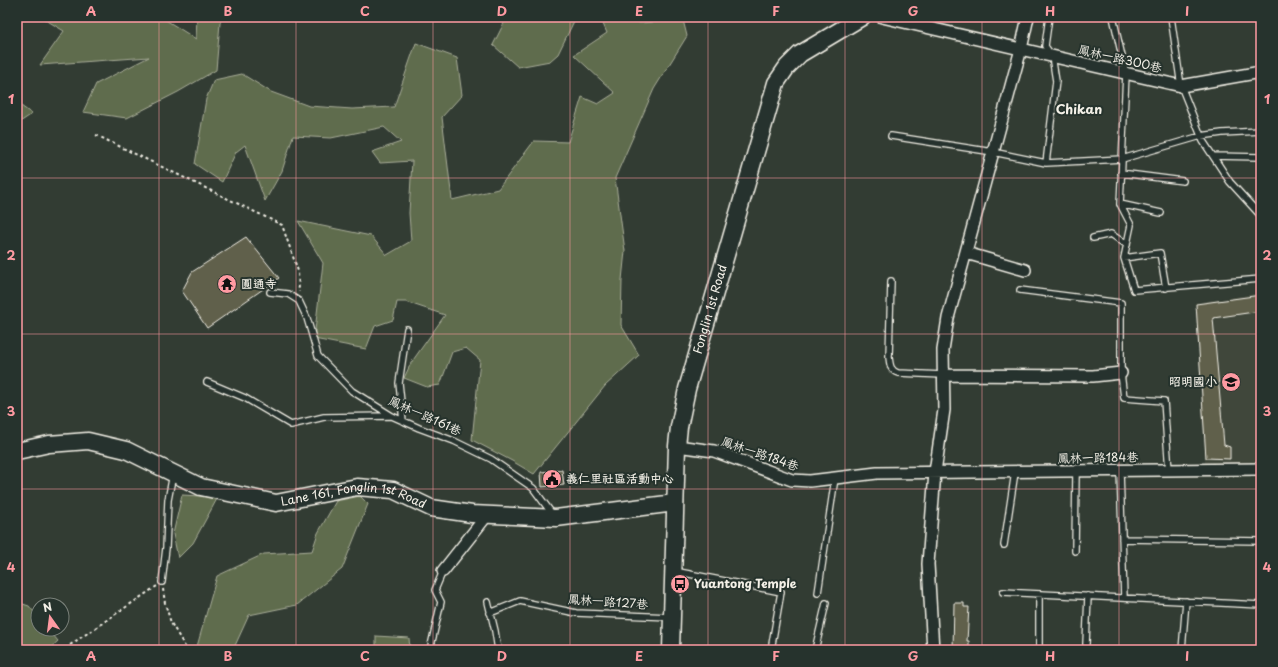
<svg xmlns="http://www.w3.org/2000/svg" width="1278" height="667" viewBox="0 0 1278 667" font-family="'Playpen Sans','LXGW WenKai TC',sans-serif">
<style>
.built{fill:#40473a}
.green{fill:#5f6c4d;stroke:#aaae9a}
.building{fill:#61614c;stroke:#f4f1e8}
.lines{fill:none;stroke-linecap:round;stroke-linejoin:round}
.lane-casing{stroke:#f4f1e8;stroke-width:8}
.street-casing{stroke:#f4f1e8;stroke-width:14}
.secondary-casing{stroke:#f4f1e8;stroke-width:19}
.path{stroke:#f4f1e8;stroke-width:2;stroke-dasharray:3 3;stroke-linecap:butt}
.lane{stroke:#26332d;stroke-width:5.5}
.street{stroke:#26332d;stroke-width:11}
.secondary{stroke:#26332d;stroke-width:16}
.grid{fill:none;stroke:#ff9aa2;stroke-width:1;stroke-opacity:0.55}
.labels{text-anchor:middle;stroke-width:4;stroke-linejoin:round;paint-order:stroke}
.street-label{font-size:12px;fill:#f4f1e8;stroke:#26332d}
.poi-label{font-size:12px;font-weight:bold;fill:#f4f1e8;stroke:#26332d;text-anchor:start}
.neighbourhood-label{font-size:13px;font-weight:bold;fill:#f4f1e8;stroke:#26332d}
.neatline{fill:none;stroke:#ff9aa2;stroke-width:1.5}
.grid-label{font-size:13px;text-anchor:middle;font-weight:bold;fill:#ff9aa2}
</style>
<rect width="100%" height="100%" fill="#323c33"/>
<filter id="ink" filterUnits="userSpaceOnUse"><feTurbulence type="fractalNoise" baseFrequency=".025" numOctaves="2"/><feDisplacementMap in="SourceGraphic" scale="8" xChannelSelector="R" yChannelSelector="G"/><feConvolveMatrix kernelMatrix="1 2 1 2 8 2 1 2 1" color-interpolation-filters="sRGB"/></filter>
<g filter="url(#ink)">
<path class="built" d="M1261,293V462L1205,463L1195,303Z"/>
<path class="green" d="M41,17H161L196,39L197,17H222L220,23L216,70L178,92L127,118L83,112L96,84L149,57L40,65L64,31Z
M507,17H576L558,54L550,61L518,67L493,45Z
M600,17H633L639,23L683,20L687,36L654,89L615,178L625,251L622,280L621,325L639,355L605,386L534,474L512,461L472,440L480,360L466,348L452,352L440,385L427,387L404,378L411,363L445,315L406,302H397L393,320L375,326L366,349L314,339L323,263L298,221L371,236L387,255L411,241L409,213L412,161L380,163L372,152L401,142L384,127L331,138L293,136L282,171L265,201L245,145L236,152L222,182L195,164L206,99L214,80L242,74L271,92L309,106L352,109L394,107L416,43L457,58L462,95L442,117L452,200L498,189L534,141L568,142L582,97L598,104L615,93L574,55L607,33Z
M17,103L32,114L17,124Z
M182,495L218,497L193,543L178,558L173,534Z
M360,496L368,504L342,569L297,605L249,615L233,650H196L217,576L264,554L312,551L318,533L336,501Z
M17,602L29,606L38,617V629H48L58,641L48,650H17Z
M376,636L409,638L410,650H376Z"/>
<path class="building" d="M246,237L279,278L207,328L182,291L192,272Z
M1261,295V311L1213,318L1224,445L1230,447V459L1206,458L1196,304Z
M562,470L564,485L542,487L541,472Z
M954,603H964V607H969L967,641H969V650H953Z"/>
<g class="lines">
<defs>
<path id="lane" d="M1113,17L1126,74L1120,204L1131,225L1124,258L1134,290L1261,279
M1171,17L1181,86L1203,141L1230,182L1261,216
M891,136L993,152L1046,163L1122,159L1201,136L1222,133L1261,131
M1213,156L1261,157
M1046,163L1056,81L1052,56L1045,46L1049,17
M1121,173L1183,181
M1120,204L1161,213
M1093,238L1111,234L1127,245
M1124,258L1160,253L1166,288
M891,281L889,357C890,365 890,370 898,373L943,375
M1020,290L1121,303V373L1124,398L1164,401L1169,471
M270,292L288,294L299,301L307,318L318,356L352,391L392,416L419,428L454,441L491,459L533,488L553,515
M207,382L245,398L291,425L324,417L391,416
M403,421L399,383L407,329
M1120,471L1124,598
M1122,539L1261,541
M1004,545L1015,472
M1075,551L1076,472
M674,571L781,592L771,650
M162,582L166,548L168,500L173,474
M1003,592L1261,605
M818,593L835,478
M1039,594V650
M488,602L495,631L498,650
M490,613L520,601L576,613L670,617
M1086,644L1088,596
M430,650L441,602L435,590L443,571
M815,650L826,603
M1182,650L1186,601"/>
<path id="street" d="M882,17L1181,86L1261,72
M966,253L1025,270
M943,375L1093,376L1121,373
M677,446L714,451L792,480L810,481L877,473L1261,469
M443,571L488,514
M933,650L928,564L935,472L944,410L943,350L948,318L1021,49L1028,17"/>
<g id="secondary">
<path id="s1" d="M17,451L49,444L88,441L126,450L201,487L276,503L357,487L393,490L431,508L472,514L556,518L675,503"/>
<path id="s2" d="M671,650L677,446L679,427L687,389L776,83L787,67L800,54L862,17"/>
</g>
</defs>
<use href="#lane" class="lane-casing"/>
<use href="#street" class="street-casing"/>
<use href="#secondary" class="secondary-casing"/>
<path class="path" d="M96,135L282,225L298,271L299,292
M163,589L165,603L171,623L187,650
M70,645L157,586"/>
<use href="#lane" class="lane"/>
<use href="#street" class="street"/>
<use href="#secondary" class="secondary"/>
</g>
</g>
<path class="grid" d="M159,17V650M296,17V650M433,17V650M570,17V650M708,17V650M845,17V650M982,17V650M1119,17V650M17,178H1261M17,334H1261M17,489H1261"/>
<defs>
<symbol id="temple-disc" viewBox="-11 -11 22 22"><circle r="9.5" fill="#ff9aa2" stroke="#26332d"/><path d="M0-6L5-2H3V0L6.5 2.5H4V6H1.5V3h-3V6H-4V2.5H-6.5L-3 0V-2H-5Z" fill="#111"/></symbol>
<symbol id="school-disc" viewBox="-11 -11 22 22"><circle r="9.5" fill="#ff9aa2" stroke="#26332d"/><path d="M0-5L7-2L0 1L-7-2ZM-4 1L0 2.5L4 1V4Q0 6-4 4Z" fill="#111"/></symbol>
<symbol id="civic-disc" viewBox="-11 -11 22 22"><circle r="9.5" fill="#ff9aa2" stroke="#26332d"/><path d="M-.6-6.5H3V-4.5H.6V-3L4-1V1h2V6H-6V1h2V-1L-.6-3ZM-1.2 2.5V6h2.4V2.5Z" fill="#111"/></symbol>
<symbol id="bus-disc" viewBox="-11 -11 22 22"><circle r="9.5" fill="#ff9aa2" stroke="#26332d"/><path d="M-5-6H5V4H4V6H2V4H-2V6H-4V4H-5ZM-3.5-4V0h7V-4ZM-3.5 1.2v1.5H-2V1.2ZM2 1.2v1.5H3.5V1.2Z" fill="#111"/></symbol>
</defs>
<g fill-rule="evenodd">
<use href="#temple-disc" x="216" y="273" width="22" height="22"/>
<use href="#school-disc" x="1220" y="371" width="22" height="22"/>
<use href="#civic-disc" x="541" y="468" width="22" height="22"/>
<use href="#bus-disc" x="669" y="573" width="22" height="22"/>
</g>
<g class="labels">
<g class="street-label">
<text transform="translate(1120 59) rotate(13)" y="4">鳳林一路300巷</text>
<text dy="4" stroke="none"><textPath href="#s2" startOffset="345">Fonglin 1st Road</textPath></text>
<text transform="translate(425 416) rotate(24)" y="4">鳳林一路161巷</text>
<text transform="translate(760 454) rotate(19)" y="4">鳳林一路184巷</text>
<text transform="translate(1098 458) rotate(-1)" y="4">鳳林一路184巷</text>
<text dy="4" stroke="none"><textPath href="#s1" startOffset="351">Lane 161, Fonglin 1st Road</textPath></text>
<text transform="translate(608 602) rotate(4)" y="4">鳳林一路127巷</text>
</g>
<g class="poi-label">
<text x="241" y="288">圓通寺</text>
<text x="1217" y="386" text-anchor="end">昭明國小</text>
<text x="566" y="483">義仁里社區活動中心</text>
<text x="694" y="588">Yuantong Temple</text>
</g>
<g class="neighbourhood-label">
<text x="1079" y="114">Chikan</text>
</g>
</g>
<rect width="1278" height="667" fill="none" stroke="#26332d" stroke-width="44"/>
<g transform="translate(50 617) rotate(346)"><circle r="19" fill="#26332d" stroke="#787f78"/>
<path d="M0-3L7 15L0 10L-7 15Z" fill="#ff9aa2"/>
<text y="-6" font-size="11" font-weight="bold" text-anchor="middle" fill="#f4f1e8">N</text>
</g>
<rect x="22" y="22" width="1234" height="623" class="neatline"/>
<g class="grid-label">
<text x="91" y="16">A</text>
<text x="228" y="16">B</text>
<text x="365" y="16">C</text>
<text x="502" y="16">D</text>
<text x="639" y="16">E</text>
<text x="776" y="16">F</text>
<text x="913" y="16">G</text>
<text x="1050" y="16">H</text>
<text x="1187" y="16">I</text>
<text x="11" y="104">1</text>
<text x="1267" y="104">1</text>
<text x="11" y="260">2</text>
<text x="1267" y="260">2</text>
<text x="11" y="416">3</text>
<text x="1267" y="416">3</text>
<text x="11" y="572">4</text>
<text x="1267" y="572">4</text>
<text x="91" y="661">A</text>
<text x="228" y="661">B</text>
<text x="365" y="661">C</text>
<text x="502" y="661">D</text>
<text x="639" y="661">E</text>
<text x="776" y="661">F</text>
<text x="913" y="661">G</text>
<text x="1050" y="661">H</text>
<text x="1187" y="661">I</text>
</g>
</svg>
